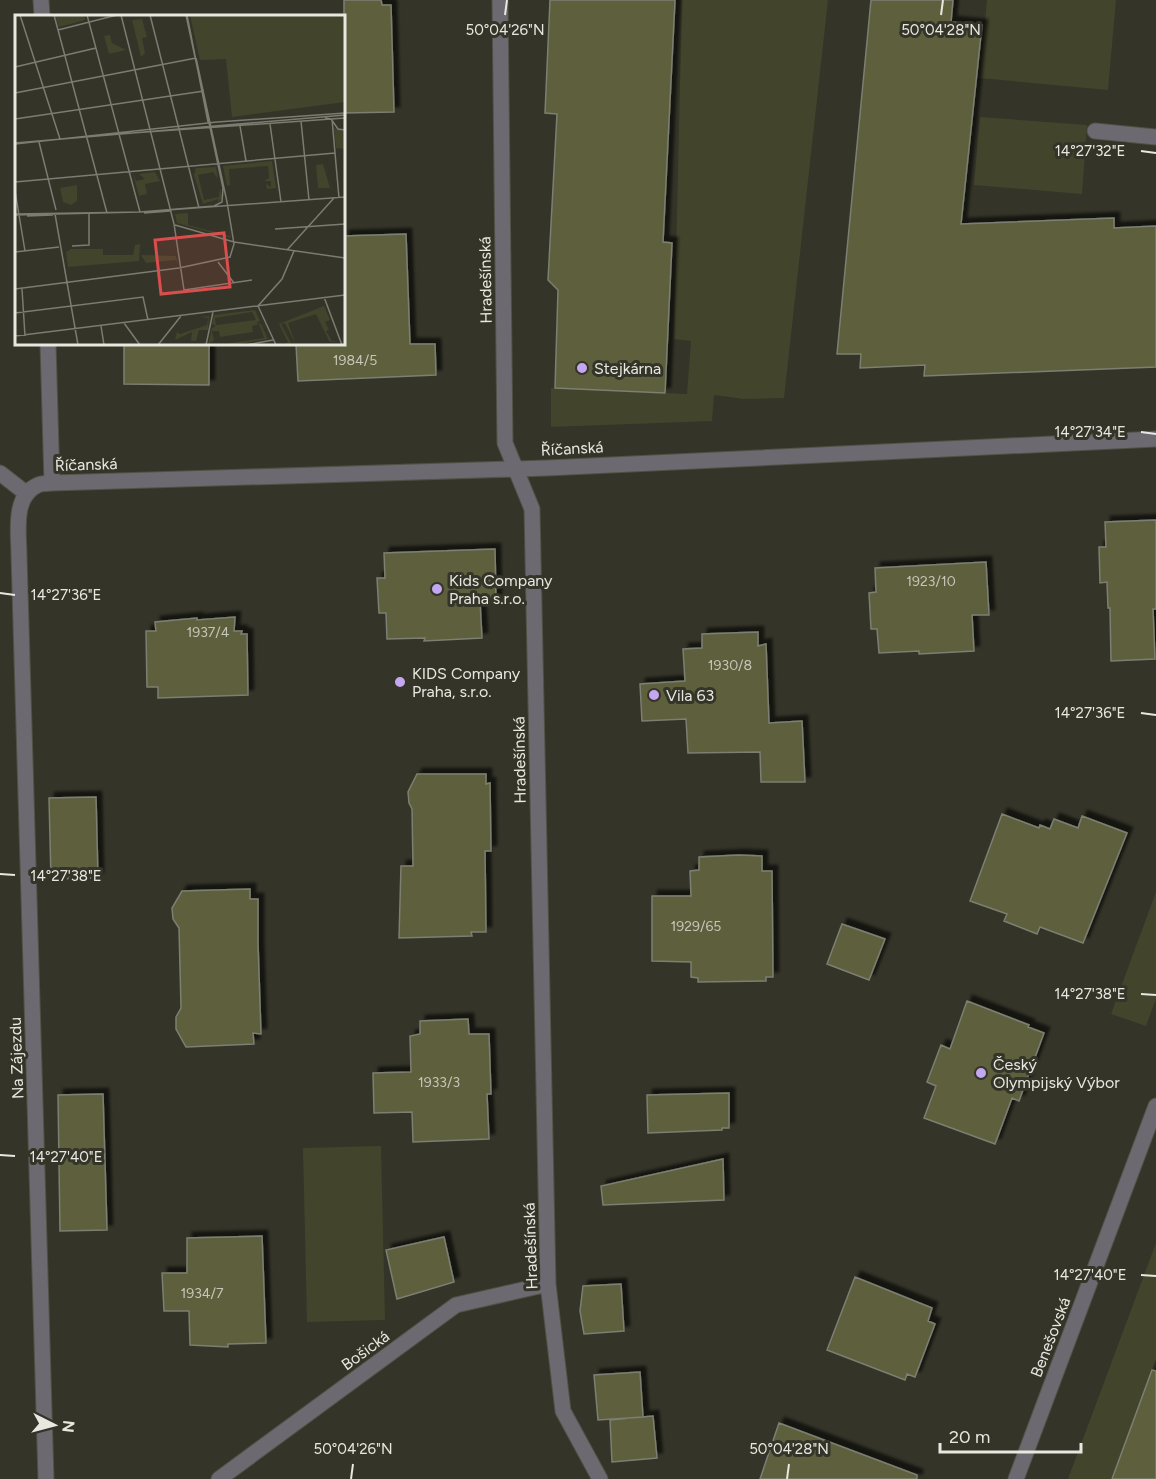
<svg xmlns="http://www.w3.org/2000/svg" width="1156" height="1479" viewBox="0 0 1156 1479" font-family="Figtree,sans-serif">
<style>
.green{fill:#43442c}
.building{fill:#5d5f3d;stroke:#7d7f72;stroke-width:1.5;filter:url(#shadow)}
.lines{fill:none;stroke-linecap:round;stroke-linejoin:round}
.minor-casing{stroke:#515146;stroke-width:17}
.minor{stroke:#6c6a70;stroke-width:15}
.ticks{fill:none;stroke:#e8e8e1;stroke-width:2}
.poi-dot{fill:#c4a7f1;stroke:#343429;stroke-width:2}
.labels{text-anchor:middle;stroke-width:6;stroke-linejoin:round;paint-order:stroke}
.number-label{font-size:14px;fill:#c5c6b8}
.street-label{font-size:16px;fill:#e8e8e1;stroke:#343429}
.poi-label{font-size:16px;fill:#e8e8e1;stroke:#343429;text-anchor:start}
.inset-road{fill:none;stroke:#7c7c73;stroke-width:1.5}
.view{fill:#da4e4d;fill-opacity:0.15;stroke:#da4e4d;stroke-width:3}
.inset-edge{fill:none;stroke:#e8e8e1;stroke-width:3}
.ticks-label{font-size:15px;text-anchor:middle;fill:#e8e8e1;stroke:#343429;stroke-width:6;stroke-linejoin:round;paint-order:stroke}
</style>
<defs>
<filter id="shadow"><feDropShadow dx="5.5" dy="-5.5" stdDeviation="1.5" flood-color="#0009"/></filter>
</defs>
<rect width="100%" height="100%" fill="#343429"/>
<path class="green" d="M682,0H828L784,398L744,399L714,395L712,421L551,427V388L687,394L691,341L674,339Z
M987,0H1116L1108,90L980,78Z
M980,117L1087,125L1082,194L974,185Z
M1156,892V999L1146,1026L1111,1014Z
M381,1146L385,1320L307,1322L303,1148Z
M1156,1243V1359L1112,1479H1068Z"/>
<path class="building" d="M344,0H381L382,5H391L394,112L344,113Z
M550,0H675L663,242L672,243L665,393L555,388L558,290L548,280L557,114L545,113Z
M871,0H953L951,22L982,25L961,224L1114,218V228L1156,226V367L924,376L925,365L860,368L861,354H837Z
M406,234L410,344H435L436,375L298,381L296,344H344V236Z
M124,344H209V385L124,384Z
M1156,520V609H1153L1155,659L1111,661L1110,608H1108L1107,582L1100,583L1099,547H1106L1105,522Z
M495,549L496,601H480L482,638L424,641L425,638L387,639L386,613H379L377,578H385L384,553Z
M986,562L989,615H972L974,651L919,654V651L879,653L877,629H871L869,593L876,592L875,568Z
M235,617L234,631H242L241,634H247L248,695L158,698V687H147L146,631H156L155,622L197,618V620Z
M758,632V646L766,644L769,723L802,721L805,782H761L760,752L688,753L686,719L642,721L640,684L685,681L683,649L702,648V634Z
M417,774H486V784L490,783L491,851H485L486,932H471L472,936L399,938L401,866H413L412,809L409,803L408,792Z
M96,797L98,878L51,879L49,798Z
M1002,814L1039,828L1040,825L1050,829L1054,819L1078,828L1082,816L1127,833L1083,943L1040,927L1037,934L1004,921L1007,914L970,901Z
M739,855L762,856V871H772L773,977H766V981L698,982V978L691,977V962L652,961V896H691L690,871L699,870V857Z
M250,889V899H258V943L261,1034L253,1033L254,1044L186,1047L176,1029V1017L181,1008L179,928L173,919L172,908L182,891Z
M842,924L885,939L869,980L827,964Z
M967,1001L1029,1025L1028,1027L1044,1033L1019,1101L1012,1098L995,1144L924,1118L936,1086L927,1082L941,1045L950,1049Z
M468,1019L469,1034H489L491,1094H487L489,1139L413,1142L412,1112L374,1113L373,1073L411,1072L410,1036L420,1034V1021Z
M729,1093V1128H722V1130L648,1133L647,1095Z
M103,1094L107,1230L60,1231L58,1095Z
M723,1159L724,1200L603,1205L601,1186Z
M262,1236L266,1343L228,1344V1347L190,1345L189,1311H164L162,1273H187V1238Z
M444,1237L454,1282L397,1299L386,1250Z
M855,1277L932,1308L928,1321L935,1324L915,1377L907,1374L905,1380L827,1350Z
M621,1284L624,1331L584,1334L580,1311L583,1286Z
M1152,1370L1156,1371V1479H1112Z
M640,1372L643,1417L598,1420L594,1375Z
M653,1416L657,1458L612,1462L610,1420Z
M779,1423L917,1475V1479H760Z"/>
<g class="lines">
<defs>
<path id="minor" d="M41,0L42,16
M500,0L505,443L532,509L548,1284L563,1411L600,1479
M1095,131L1156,137
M48,344L52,483
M0,473L27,494
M46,1479L19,556C19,534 12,496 38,485C41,483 48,484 52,483L547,468L1156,439
M219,1479L456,1305L548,1284
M1016,1479L1156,1106"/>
</defs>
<use href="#minor" class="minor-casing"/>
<use href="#minor" class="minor"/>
</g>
<path class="ticks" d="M505,15L507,0M941,15L943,0M1141,151L1156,153M1141,432L1156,434M0,593L15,595M1141,713L1156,715M0,874L15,875M1141,994L1156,995M0,1155L15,1156M1141,1275L1156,1276M351,1479L353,1464M787,1479L789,1464"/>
<g class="poi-dot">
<circle cx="582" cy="368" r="6"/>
<circle cx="437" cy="589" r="6"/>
<circle cx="400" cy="682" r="6"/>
<circle cx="654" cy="695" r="6"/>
<circle cx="981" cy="1073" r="6"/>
</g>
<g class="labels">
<g class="number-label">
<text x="355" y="365">1984/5</text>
<text x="931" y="586">1923/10</text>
<text x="208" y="637">1937/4</text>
<text x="730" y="670">1930/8</text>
<text x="696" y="931">1929/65</text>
<text x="439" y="1087">1933/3</text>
<text x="202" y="1298">1934/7</text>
</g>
<g class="street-label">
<text transform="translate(485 280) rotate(-91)" y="6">Hradešínská</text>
<text transform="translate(572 448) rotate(-3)" y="6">Říčanská</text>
<text transform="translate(86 464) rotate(-2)" y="6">Říčanská</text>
<text transform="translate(519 760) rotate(-91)" y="6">Hradešínská</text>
<text transform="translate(16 1058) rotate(-92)" y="6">Na Zájezdu</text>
<text transform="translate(530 1246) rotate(-92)" y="6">Hradešínská</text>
<text transform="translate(1050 1337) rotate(-69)" y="6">Benešovská</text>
<text transform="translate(365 1350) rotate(-36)" y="6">Bošická</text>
</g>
<g class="poi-label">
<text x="594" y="374">Stejkárna</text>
<text x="449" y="586">Kids Company<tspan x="449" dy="18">Praha s.r.o.</tspan></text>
<text x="412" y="679">KIDS Company<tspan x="412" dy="18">Praha, s.r.o.</tspan></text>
<text x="666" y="701">Vila 63</text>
<text x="993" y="1070">Český<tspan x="993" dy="18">Olympijský Výbor</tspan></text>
</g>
</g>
<g transform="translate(15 15)">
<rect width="330" height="330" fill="#343429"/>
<path d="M40,0H69L70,5L44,12ZM175,0H330V87L217,102L211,44L185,45ZM127,4L132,22L127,23L130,38L126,42L117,5ZM95,20L97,28L111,35L94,39L89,21ZM319,113L330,116V134L321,133ZM257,146L261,173L252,174L251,169L256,172V166H249L254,163L253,151L214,154L215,170L212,171L208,151ZM308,149L315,173H303L301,150ZM201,152L203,164L198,157L183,160L189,185L204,182L205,172L207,182L204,188L203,184L188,189L179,160L181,153ZM140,157L145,166L130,169L132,179L124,181L118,159L121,166L130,164L124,159ZM62,170V186L56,190L48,187L45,173ZM173,198V210L215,221L213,207L216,223L162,208L160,199ZM125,229L124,246L53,252L51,237L56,234H88V240H118L120,230ZM126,240L161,241L163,251L161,245L131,248ZM309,291L315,305L310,307L314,315L311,316L317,326H322L317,327L314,326L301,299L273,308L281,330L270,308L266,309L276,328L269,330L273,327L264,309ZM240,295L245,306L241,308L246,309L253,324L218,330H204L249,323L244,309L237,311L238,317L205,322L204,316H197L199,325L193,330L197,313L201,311L197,309L199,300ZM237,297L241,305L201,310L200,303ZM194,301L193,315H184L181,326H176L177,317L160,325L162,317L165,319L192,310L193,303L185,302Z" fill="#43442c" fill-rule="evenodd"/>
<path class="inset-road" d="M5,0L45,124M39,0L92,198M72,0L125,197M106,0L159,209L169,275L237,265M135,0L184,193M172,0L193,107M43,15L102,0M0,52L81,33M0,78L181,43M310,103L316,104L323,114L330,115M0,104L189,76M317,104L324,183M286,106L294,185M255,109L266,187M225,111L231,146M103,119L330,103M24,127L41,195M0,128L330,100M0,129L202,107L330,98M0,167L320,138M0,176L10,236M129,198L155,196M0,199L125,197L199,191L207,187L208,173L171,0M40,199L63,330M0,200L125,197L330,182M12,201L38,200M160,210L219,227L330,243M260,214L330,209M57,231L74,230V198M272,235L319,183M0,237L44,232M203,247L219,268M0,274L164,253L215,242L219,229L212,187L181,43M7,274L10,321M309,282L327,330M0,298L128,282L133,305M109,308L125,330M86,311L89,330M0,321L330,280M143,330L166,301M191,330L198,297M231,330L258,325M261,330L243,291L267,264L279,236"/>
<path class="view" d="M209,218L215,272L146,279L140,225Z"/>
<rect width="330" height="330" class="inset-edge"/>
</g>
<g class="ticks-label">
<text x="505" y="35">50°04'26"N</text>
<text x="941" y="35">50°04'28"N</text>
<text x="1090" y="156">14°27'32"E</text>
<text x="1090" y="437">14°27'34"E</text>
<text x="66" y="600">14°27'36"E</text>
<text x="1090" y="718">14°27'36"E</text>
<text x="66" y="881">14°27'38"E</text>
<text x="1090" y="999">14°27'38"E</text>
<text x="66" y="1162">14°27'40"E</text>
<text x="1090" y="1280">14°27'40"E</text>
<text x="353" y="1454">50°04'26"N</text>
<text x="789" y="1454">50°04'28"N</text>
</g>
<g transform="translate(54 1425) rotate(96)" stroke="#343429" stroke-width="4.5" paint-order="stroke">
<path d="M0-4.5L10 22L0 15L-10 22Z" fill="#e8e8e1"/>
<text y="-9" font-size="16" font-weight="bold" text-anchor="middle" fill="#e8e8e1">N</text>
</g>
<path d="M940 1443v9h141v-9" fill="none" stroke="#e8e8e1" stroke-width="3"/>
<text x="949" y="1443" font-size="18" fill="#e8e8e1" stroke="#343429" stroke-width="4.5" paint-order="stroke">20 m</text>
</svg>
